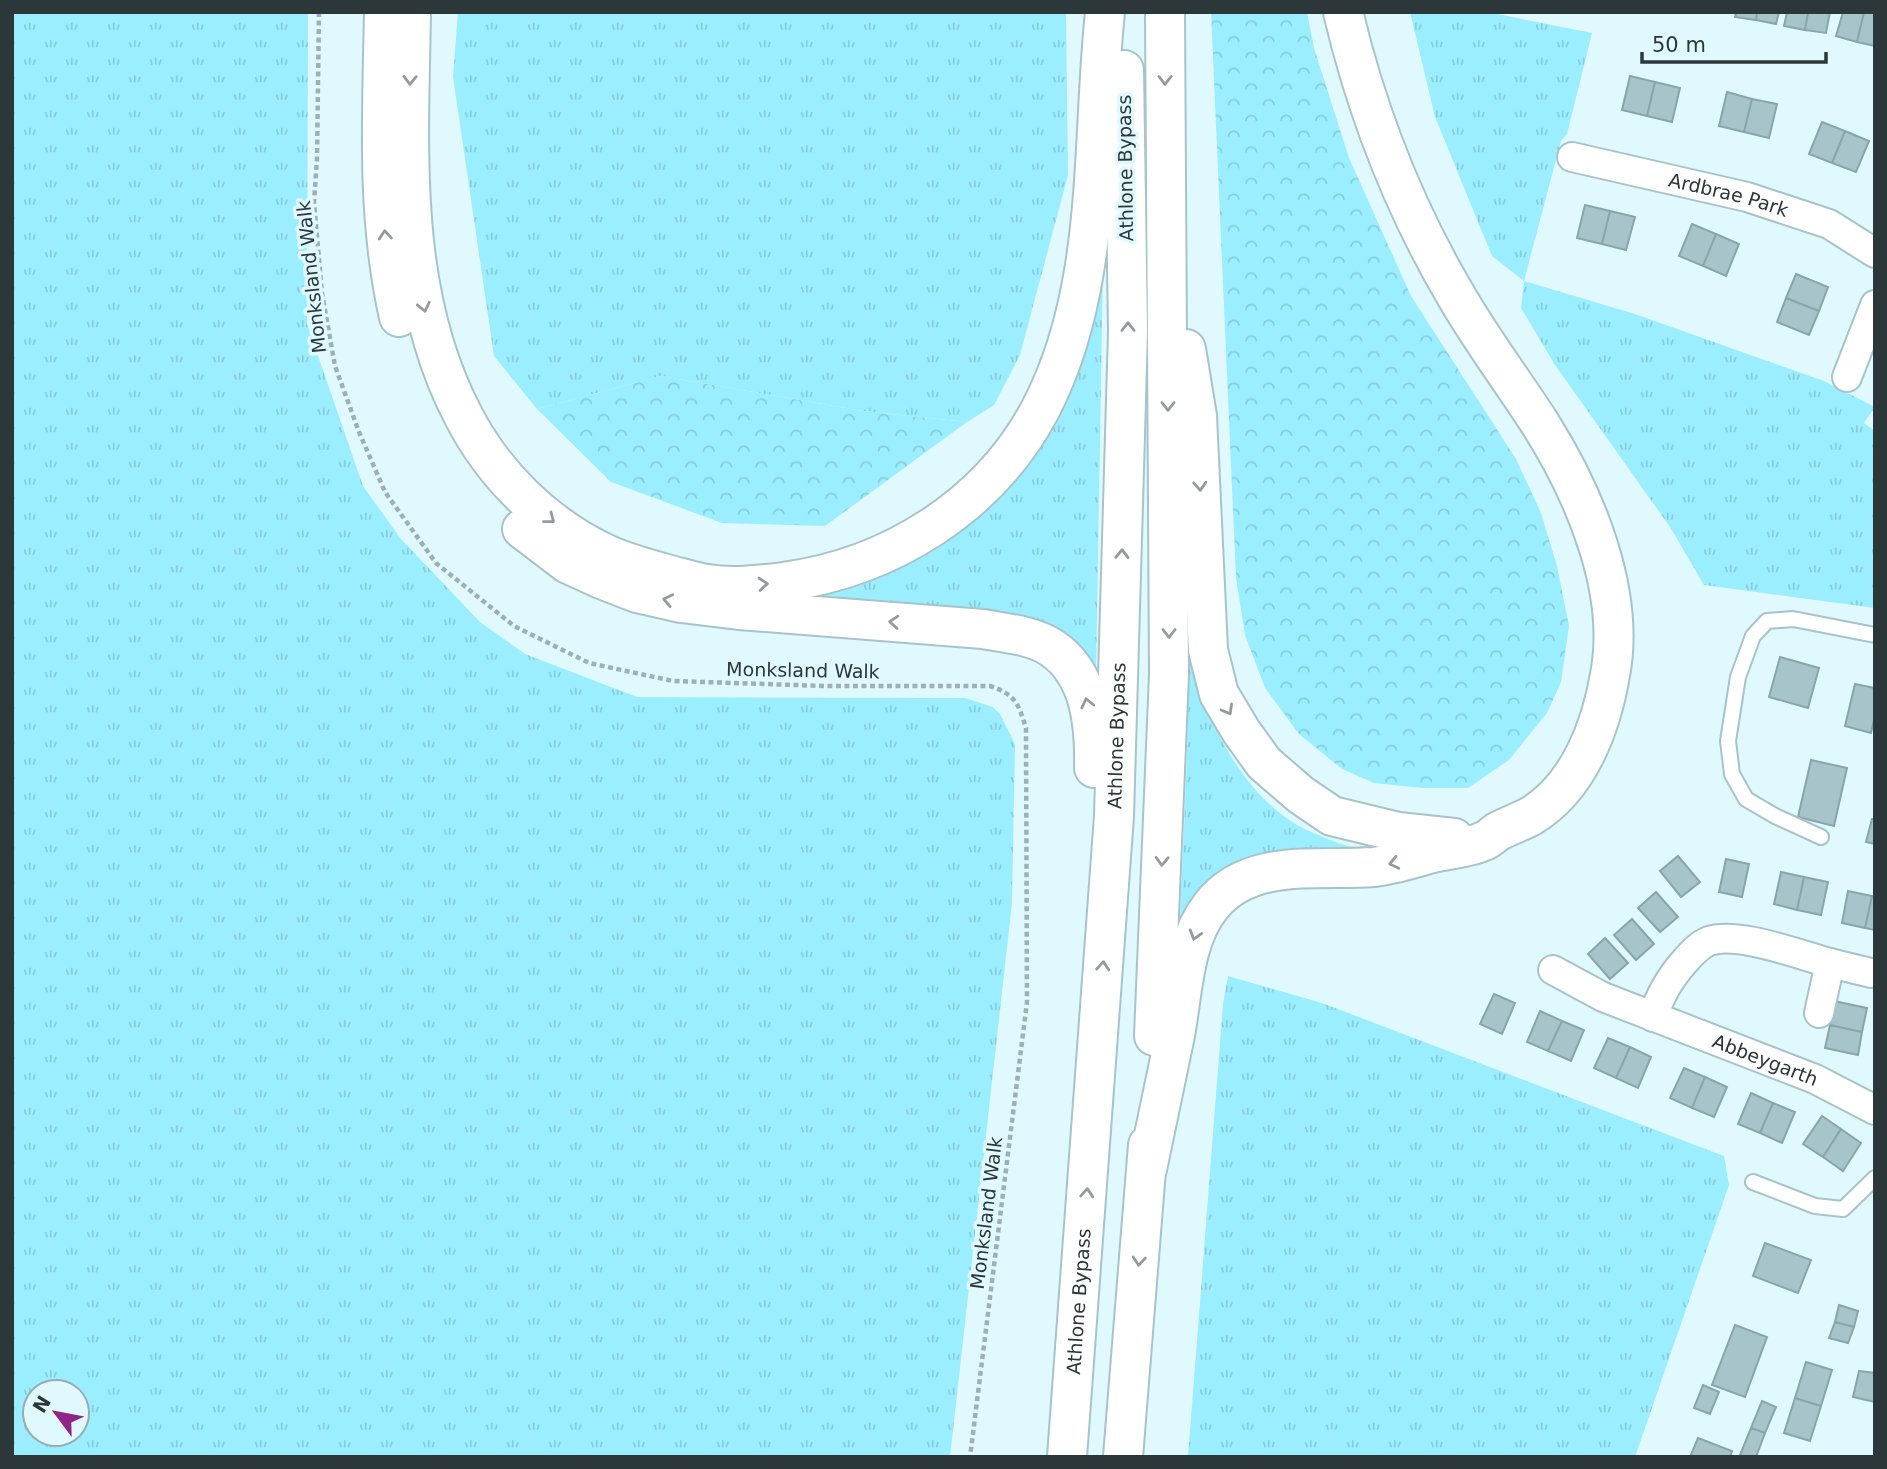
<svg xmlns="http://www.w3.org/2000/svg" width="1887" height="1469" viewBox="0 0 1887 1469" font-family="'DejaVu Sans',sans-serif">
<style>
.grass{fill:url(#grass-tufts);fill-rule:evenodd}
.forest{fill:url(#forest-crowns)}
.building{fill:#a6c4ca;stroke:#88a5ab;stroke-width:2}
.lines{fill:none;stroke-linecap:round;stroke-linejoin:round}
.lane-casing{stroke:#a6c4ca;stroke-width:18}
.street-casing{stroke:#a6c4ca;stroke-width:32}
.highway-casing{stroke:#a6c4ca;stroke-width:42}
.path{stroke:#9db1b5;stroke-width:4.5;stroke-dasharray:5 3.5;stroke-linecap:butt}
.lane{stroke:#fff;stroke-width:14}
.street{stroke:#fff;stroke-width:28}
.highway{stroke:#fff;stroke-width:38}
.oneway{stroke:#959b9c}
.labels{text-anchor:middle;stroke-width:7;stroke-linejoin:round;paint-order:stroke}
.street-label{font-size:19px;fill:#2b3739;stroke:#e0f9fe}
</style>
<defs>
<pattern id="grass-tufts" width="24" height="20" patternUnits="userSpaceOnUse" patternTransform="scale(1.75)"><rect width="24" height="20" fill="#9beeff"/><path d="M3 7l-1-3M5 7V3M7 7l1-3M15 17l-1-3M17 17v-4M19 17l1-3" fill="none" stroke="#86cddb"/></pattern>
<pattern id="forest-crowns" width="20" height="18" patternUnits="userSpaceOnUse" patternTransform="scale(1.75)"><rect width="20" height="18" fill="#9beeff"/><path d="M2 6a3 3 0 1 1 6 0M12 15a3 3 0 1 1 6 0" fill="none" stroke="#86cddb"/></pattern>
</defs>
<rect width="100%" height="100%" fill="#e0f9fe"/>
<path class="grass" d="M12,12H308L307,324L363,486L401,539L480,622L525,654L637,697L965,698L993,707L1000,714L1015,744L1012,903L950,1457H12ZM35,1392H77V1434H35Z
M458,12H1066L1068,175L1020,355L994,405L967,422L863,411L661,376L537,409L494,356L453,77Z
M1410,12H1487L1592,33L1567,134L1561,141L1524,281L1635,314L1824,381L1875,407L1864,423L1875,431V608L1704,585L1670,527L1555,365L1521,308L1524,281L1492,256L1435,117Z
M1103,262L1096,679L1078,661L761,603L888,573L932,550L965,527L996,498Z
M1189,658C1208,721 1239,791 1299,826C1319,837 1343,844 1365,852L1281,851L1254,856L1217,876L1180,922L1187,757Z
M1228,976L1322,1003L1724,1156L1729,1185L1635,1457H1188L1223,1004Z"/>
<path class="forest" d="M1211,12H1307L1314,48L1349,158L1411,296L1516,459L1541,513L1557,566L1569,626L1561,682L1547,713L1509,760L1468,788H1423L1374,783L1342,769L1299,734L1265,688L1245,635L1236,578Z
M661,376L863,411L967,422L825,526L722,523L611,482L537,409Z"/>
<path class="building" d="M1736,12H1757L1756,20L1735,17Z
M1757,12H1779L1776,24L1756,20Z
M1787,12H1808L1805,30L1784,26Z
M1808,12H1830L1826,33L1805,30Z
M1843,12H1864L1857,42L1836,36Z
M1864,12H1875V46L1857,42Z
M1630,76L1655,82L1647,116L1622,110Z
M1655,82L1680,88L1672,122L1647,116Z
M1727,92L1752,99L1744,132L1719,126Z
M1752,99L1777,104L1769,138L1744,132Z
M1822,122L1845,131L1832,163L1809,154Z
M1845,131L1869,141L1856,172L1832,163Z
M1585,205L1610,211L1602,244L1577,238Z
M1610,211L1635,217L1626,250L1602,244Z
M1692,224L1716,234L1703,266L1679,256Z
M1716,234L1739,244L1726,276L1703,266Z
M1796,274L1828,287L1819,311L1786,298Z
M1786,298L1819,311L1809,335L1777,322Z
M1780,657L1819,668L1808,708L1769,697Z
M1855,684L1875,688V716L1871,733L1845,726Z
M1811,760L1847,768L1834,826L1798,817Z
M1872,819H1875V844L1866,842Z
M1678,856L1700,882L1681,897L1660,871Z
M1726,859L1749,864L1742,897L1719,892Z
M1781,872L1804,877L1797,910L1774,904Z
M1804,877L1828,882L1821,915L1797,910Z
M1848,891L1872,896L1865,928L1842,923Z
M1656,892L1678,917L1660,932L1638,908Z
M1872,896H1875V930L1865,928Z
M1632,919L1654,944L1636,960L1614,935Z
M1605,938L1628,963L1610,979L1588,954Z
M1494,994L1515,1003L1502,1034L1480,1024Z
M1834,1001L1867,1008L1862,1032L1830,1025Z
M1540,1011L1562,1021L1548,1051L1527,1042Z
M1562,1021L1584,1030L1571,1061L1548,1051Z
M1830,1025L1862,1032L1858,1055L1825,1048Z
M1608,1038L1630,1047L1616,1078L1594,1068Z
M1630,1047L1651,1057L1638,1088L1616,1078Z
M1684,1068L1705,1077L1692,1108L1670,1098Z
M1705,1077L1727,1087L1714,1117L1692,1108Z
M1751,1093L1773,1103L1760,1133L1738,1124Z
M1773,1103L1795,1112L1782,1143L1760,1133Z
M1822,1116L1841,1129L1823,1157L1803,1144Z
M1841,1129L1861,1143L1843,1171L1823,1157Z
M1765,1243L1811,1260L1798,1293L1753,1276Z
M1839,1305L1858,1311L1854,1327L1835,1322Z
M1835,1322L1854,1327L1848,1343L1829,1338Z
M1735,1325L1767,1337L1745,1397L1712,1385Z
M1806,1362L1832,1370L1821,1406L1795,1398Z
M1859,1371L1875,1373V1402L1853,1397Z
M1703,1385L1719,1392L1710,1414L1694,1408Z
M1795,1398L1821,1406L1810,1441L1784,1433Z
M1762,1401L1776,1407L1765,1433L1751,1428Z
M1751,1428L1765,1433L1756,1457H1745L1740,1455Z
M1698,1438L1732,1451L1730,1457H1690Z"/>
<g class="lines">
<defs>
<path id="lane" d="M1821,837L1775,816L1746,799L1732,774L1728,741L1738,677L1753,636L1767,621L1793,619L1875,635
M1753,1182L1815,1206L1843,1209L1875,1178"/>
<g id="street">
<path id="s1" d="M1572,157L1747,197L1829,224L1875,253"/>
<path d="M1847,377L1875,305"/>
<path d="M1830,963L1871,973"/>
<path id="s2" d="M1553,970L1603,997L1815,1079L1875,1110"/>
<path d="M1653,1017C1660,995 1669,979 1685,961C1692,953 1699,945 1709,941C1737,931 1800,955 1830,963L1819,1013"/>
</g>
<g id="highway">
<path d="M384,12C382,116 376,215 399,317"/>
<path d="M411,12C409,148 398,293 464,417C494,475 545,525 604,553C624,563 649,569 670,575C682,578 695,582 707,584C732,588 759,585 783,582C890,568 989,506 1040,410C1104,289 1091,143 1105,12"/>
<path d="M1186,349L1197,416L1208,650L1219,694L1241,731L1264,763L1301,795L1332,816L1398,832L1454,838"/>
<path d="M522,529L568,564L601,579L637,593L681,603L739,610L983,629C1005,633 1033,635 1052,648C1091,674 1095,727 1094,768"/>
<path d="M1154,1036L1169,674L1165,12"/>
<path d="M1147,1169C1156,1124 1166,1080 1175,1035C1183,993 1183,941 1211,906C1249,857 1320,871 1374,867C1394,865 1414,858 1433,853C1449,849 1469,848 1484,841C1489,839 1493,835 1497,832C1508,826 1520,822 1531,816C1579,787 1601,727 1610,675C1626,592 1585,495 1541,425C1514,383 1483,342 1458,299C1405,210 1367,113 1343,12"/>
<path id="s3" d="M1067,1457L1114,816L1128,331L1124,70"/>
<path d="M1123,1457L1148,1145"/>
</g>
</defs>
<use href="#lane" class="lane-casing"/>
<use href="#street" class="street-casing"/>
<use href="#highway" class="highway-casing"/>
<path class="path" d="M319,12L317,159L314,202L322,293L335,366L359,432L385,492L436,563L514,626L589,663L673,681L826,686H990C1016,695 1018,703 1026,728L1027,1002L970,1457"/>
<use href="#lane" class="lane"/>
<use href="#street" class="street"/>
<use href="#highway" class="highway"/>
</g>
<defs><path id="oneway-chevron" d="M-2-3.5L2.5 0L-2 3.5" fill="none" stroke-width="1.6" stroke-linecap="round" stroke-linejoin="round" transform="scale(1.75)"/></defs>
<g class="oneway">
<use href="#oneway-chevron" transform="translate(410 80) rotate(91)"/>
<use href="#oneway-chevron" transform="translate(1165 80) rotate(90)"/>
<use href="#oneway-chevron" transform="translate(385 235) rotate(-95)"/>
<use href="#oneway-chevron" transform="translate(424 307) rotate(78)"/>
<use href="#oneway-chevron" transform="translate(1128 327) rotate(-90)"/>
<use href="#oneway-chevron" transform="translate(1168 406) rotate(90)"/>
<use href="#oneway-chevron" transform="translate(1200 486) rotate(87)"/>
<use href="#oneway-chevron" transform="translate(550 519) rotate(38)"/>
<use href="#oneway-chevron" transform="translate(1122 554) rotate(-89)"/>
<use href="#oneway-chevron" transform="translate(763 584) rotate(-5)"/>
<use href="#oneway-chevron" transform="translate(668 600) rotate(-168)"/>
<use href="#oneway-chevron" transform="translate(894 622) rotate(-176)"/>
<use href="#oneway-chevron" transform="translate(1169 633) rotate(90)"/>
<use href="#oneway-chevron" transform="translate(1087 703) rotate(-103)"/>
<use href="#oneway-chevron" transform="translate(1228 710) rotate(60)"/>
<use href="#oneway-chevron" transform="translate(1162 861) rotate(92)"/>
<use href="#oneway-chevron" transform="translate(1394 863) rotate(167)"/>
<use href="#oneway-chevron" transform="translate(1195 935) rotate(107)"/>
<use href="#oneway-chevron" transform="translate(1103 966) rotate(-86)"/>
<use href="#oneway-chevron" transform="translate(1087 1193) rotate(-86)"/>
<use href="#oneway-chevron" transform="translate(1139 1261) rotate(95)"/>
</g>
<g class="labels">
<g class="street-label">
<text transform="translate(1125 168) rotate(-91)" y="7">Athlone Bypass</text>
<text dy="7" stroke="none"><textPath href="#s1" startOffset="161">Ardbrae Park</textPath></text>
<text transform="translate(311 277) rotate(-96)" y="7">Monksland Walk</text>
<text transform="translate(803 670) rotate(1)" y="7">Monksland Walk</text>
<text dy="7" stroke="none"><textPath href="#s3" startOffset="723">Athlone Bypass</textPath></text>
<text dy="7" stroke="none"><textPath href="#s2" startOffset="231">Abbeygarth</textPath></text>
<text transform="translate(986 1213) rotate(-83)" y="7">Monksland Walk</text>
<text dy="7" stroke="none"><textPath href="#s3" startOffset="156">Athlone Bypass</textPath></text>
</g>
</g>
<rect width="1887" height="1469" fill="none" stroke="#2b3739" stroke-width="28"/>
<g transform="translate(56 1413) rotate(302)"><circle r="33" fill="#e0f9fe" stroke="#98abaf" stroke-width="2"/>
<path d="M0-5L12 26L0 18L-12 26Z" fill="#902488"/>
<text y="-10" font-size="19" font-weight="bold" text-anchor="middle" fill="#2b3739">N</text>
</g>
<path d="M1642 52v10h184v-10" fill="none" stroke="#2b3739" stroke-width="3.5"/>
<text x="1652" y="52" font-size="21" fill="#2b3739" stroke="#e0f9fe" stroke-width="5" paint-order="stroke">50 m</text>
</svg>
